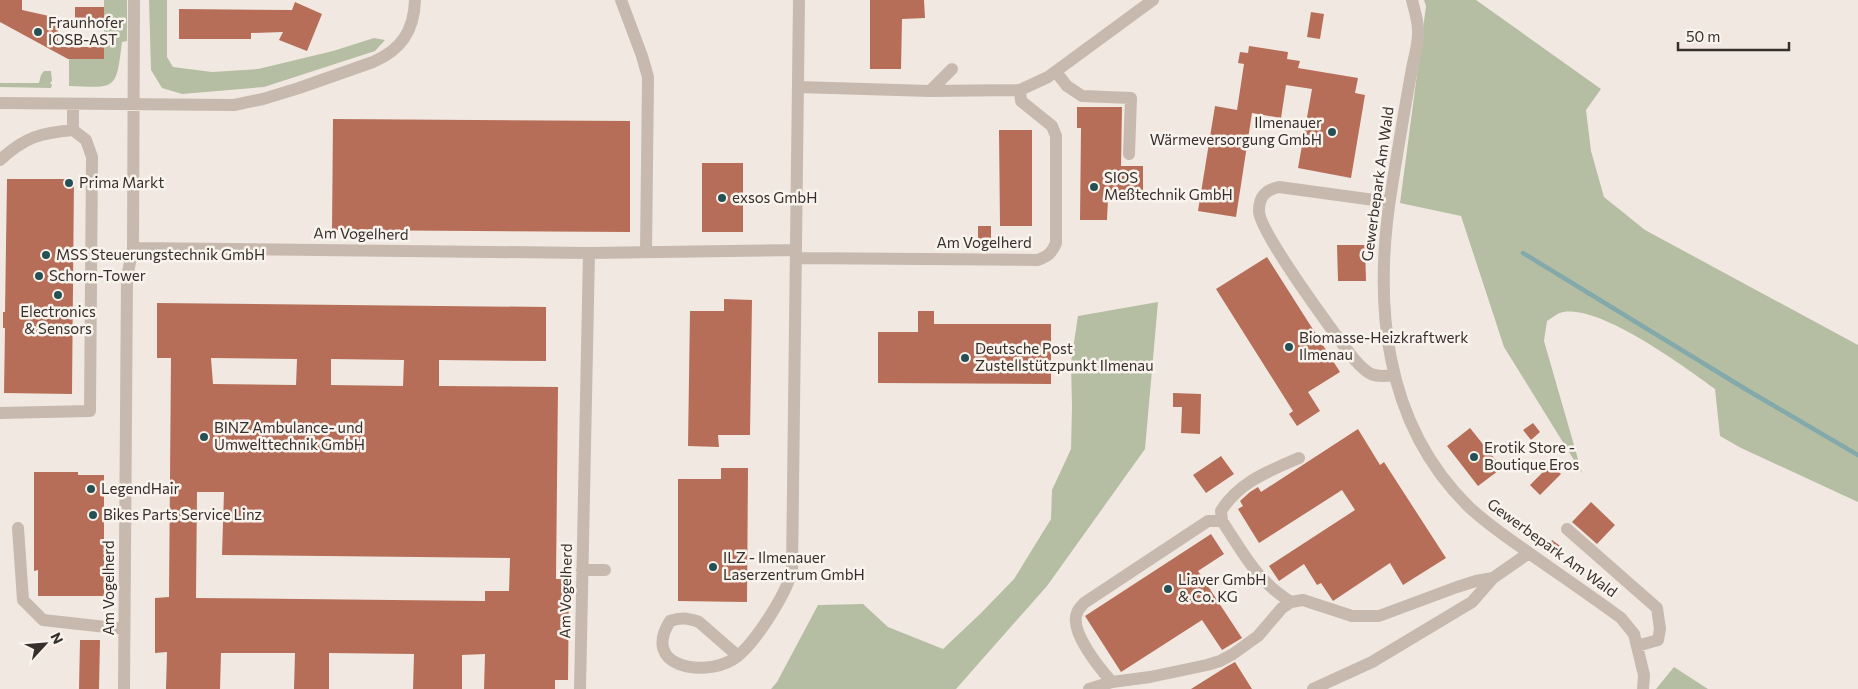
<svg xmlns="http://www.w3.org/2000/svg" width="1858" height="689" viewBox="0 0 1858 689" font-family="Commissioner,sans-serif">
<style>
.green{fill:#b5bea2}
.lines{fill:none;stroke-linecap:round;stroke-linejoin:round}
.stream{stroke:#83a9aa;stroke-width:4.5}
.building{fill:#b76e58;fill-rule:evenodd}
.minor{stroke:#c7b9ae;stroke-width:12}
.poi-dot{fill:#265154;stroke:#f8f3ed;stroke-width:2}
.labels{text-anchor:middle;stroke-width:5;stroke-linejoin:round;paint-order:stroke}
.poi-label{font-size:15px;fill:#372f2b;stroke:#f8f3ed;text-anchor:start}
.street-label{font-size:15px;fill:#372f2b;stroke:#f8f3ed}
</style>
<rect width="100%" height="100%" fill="#f1e9e1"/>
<path class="green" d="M104,0H127V41L122,42C116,90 117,88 69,86V48L73,47V59H104Z
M149,0H167V57L173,67L212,72L258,69L333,51L374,38L385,40L375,51L264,87L182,94L162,88L151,70Z
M1424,0H1476L1601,89L1586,110L1591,151L1604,197L1645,230L1858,345V502L1741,448L1720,436L1715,389C1686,368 1596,301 1560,313C1556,314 1551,319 1547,321L1544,341L1582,473L1504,347L1461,216L1400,203L1426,6Z
M44,71H51L52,81L50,83L52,85L51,88L0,87V83H39L41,75Z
M1158,302L1145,449L1047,586L956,689H771L777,682L818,605L863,604L888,627L943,649L981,613L1014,579L1051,519L1052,490L1071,449L1072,407L1071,362L1078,316Z
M1674,667L1708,689H1656Z"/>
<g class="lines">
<path class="stream" d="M1523,253L1747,390L1858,455"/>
</g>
<path class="building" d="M0,0H22V10L58,18V47H104V59H68L0,22Z
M870,0H924L925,18L902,19L901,69H870Z
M295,2L322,14L307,51L279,40L283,32L251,33V39H179V9L292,10Z
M75,7H104V20H75Z
M1311,12L1324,14L1320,39L1307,37Z
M1249,46L1288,52L1287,59L1300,61L1298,68L1358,78L1355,93L1365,95L1351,178L1298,168L1312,89L1286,85L1281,118L1252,113L1236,217L1198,211L1215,106L1237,110L1244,64L1238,63L1240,52L1248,53Z
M1077,107H1122L1121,166H1143V198H1108L1107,220H1080L1081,128H1077Z
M333,119L630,121V232L332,230Z
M999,130H1032V226H1000Z
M702,163H743V232H702Z
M7,179H74L72,394L4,393L5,328H3V312H5Z
M978,226H991V248H978Z
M1337,245H1365L1366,281H1338Z
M1267,257L1340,372L1308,392L1320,411L1297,426L1289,414L1293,411L1216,289Z
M724,299L752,300L750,435H718L719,447L688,446L690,311H724Z
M157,303L546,307V361L439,360V386L558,387L556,579H569L568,680H555V689H484L485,654L462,655V689H413L414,654L329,653V689H294L295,653H221L220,689H166L167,652L155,653V598L169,597L171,358H157ZM211,358L297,359L296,385L213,384ZM331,359L404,360L403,386L331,385ZM197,492H224L222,555L510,558L509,591H485V601L196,598Z
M918,311H934V324H1051V384L878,383V332H918Z
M1173,393L1201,394L1200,434L1181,433L1182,407H1173Z
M1533,423L1540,432L1531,440L1523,430Z
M1470,428L1502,468L1478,486L1447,446Z
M1358,429L1380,465L1384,462L1446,558L1403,585L1390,563L1333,601L1321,583L1317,585L1304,564L1279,581L1269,566L1355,510L1342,490L1259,543L1238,509L1243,506L1240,501L1250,492L1258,487L1261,492Z
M1221,456L1234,474L1206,493L1193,475Z
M1551,464L1561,474L1540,495L1530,485Z
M721,468H748L747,602L678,601V479H721Z
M34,472H78V475H104V596H38V570L34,571Z
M1591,502L1615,525L1597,544L1572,522Z
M1211,534L1224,554L1198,571L1242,638L1222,650L1202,620L1121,672L1085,616Z
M1552,540L1563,548L1556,558L1545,550Z
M80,640H100L99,689H79Z
M1235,662L1252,689H1191L1226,667Z"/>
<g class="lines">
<path class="minor" d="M621,0L642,56L648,77L646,252
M1412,0C1414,9 1418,20 1418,30C1419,44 1413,60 1411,74C1404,112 1398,149 1392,186C1373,300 1382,422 1469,507C1487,524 1508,538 1529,553C1560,575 1591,596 1621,618L1634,634L1644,675L1643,689
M1056,72L1067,86L1082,96L1131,98L1129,154
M798,87L930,91L1020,90L1048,77L1153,0
M930,91L952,69
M0,103L234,105L263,99L299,88L373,62C401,50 414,31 415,0
M73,104V130
M0,160C25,137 40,133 73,130L86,140L92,157L90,411L0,413
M1389,202L1279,187C1266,190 1259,196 1259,211C1259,232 1337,337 1354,359C1368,375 1373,378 1394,375
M133,248L589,253L796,250
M796,258L1038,260C1048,256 1052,253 1056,243V136L1052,126L1021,101L1020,90
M18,528L23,600L43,620L124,629
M1567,529L1657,608L1660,629L1658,640L1637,646
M582,570H605
M1291,602C1257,581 1244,554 1222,521L1221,511C1239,482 1269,471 1299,458
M738,656L699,622C688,618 681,617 670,621C641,667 703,677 732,660C753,648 786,594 792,571L799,0
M1112,682C1100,669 1069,631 1077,613C1078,609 1082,606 1084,603L1208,521H1222
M124,689L127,277L133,248L134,0
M580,689L589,253
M1089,689L1112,682L1150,677L1207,665L1220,661L1233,654L1258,636L1282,608L1291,602L1303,600L1352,616H1379L1457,587L1476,581L1493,578
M1313,689L1372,662L1472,602L1493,578L1529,553"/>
</g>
<g class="poi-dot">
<circle cx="38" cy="32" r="5"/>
<circle cx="1332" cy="132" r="5"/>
<circle cx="69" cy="183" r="5"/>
<circle cx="1094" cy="187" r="5"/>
<circle cx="722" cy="198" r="5"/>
<circle cx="46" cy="255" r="5"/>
<circle cx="39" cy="276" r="5"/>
<circle cx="58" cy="295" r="5"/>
<circle cx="1289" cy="347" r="5"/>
<circle cx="965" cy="358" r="5"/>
<circle cx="204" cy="437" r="5"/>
<circle cx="1474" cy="457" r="5"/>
<circle cx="91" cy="489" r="5"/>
<circle cx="93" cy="515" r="5"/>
<circle cx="713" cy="567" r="5"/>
<circle cx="1168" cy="589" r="5"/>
</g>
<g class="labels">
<g class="poi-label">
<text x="48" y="28">Fraunhofer<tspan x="48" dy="17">IOSB-AST</tspan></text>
<text x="1322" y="128" text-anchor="end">Ilmenauer<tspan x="1322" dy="17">Wärmeversorgung GmbH</tspan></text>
<text x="1104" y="183">SIOS<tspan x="1104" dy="17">Meßtechnik GmbH</tspan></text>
<text x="79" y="188">Prima Markt</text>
<text x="732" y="203">exsos GmbH</text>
<text x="56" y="260">MSS Steuerungstechnik GmbH</text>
<text x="49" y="281">Schorn-Tower</text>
<text x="58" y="317" text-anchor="middle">Electronics<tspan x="58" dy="17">&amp; Sensors</tspan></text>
<text x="1299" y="343">Biomasse-Heizkraftwerk<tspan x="1299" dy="17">Ilmenau</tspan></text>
<text x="975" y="354">Deutsche Post<tspan x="975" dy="17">Zustellstützpunkt Ilmenau</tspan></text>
<text x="214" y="433">BINZ Ambulance- und<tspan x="214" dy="17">Umwelttechnik GmbH</tspan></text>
<text x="1484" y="453">Erotik Store -<tspan x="1484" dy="17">Boutique Eros</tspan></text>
<text x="101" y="494">LegendHair</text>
<text x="103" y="520">Bikes Parts Service Linz</text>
<text x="723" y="563">ILZ - Ilmenauer<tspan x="723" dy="17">Laserzentrum GmbH</tspan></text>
<text x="1178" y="585">Liaver GmbH<tspan x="1178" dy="17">&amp; Co. KG</tspan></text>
</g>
<g class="street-label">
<text transform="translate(1378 184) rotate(-82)" y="5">Gewerbepark Am Wald</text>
<text transform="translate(361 234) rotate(1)" y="5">Am Vogelherd</text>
<text x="984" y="248">Am Vogelherd</text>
<text transform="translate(1552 548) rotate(36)" y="5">Gewerbepark Am Wald</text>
<text transform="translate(109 588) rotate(-90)" y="5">Am Vogelherd</text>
<text transform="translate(566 591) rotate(-89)" y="5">Am Vogelherd</text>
</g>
</g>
<g transform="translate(45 644) rotate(64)" stroke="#f8f3ed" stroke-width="4" paint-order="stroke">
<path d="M0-4L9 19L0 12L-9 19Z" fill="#372f2b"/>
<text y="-8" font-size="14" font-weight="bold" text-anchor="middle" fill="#372f2b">N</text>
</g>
<path d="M1678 42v8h111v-8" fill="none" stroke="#372f2b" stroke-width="2.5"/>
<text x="1686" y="42" font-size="15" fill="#372f2b" stroke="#f8f3ed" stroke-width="4" paint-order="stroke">50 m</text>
</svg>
